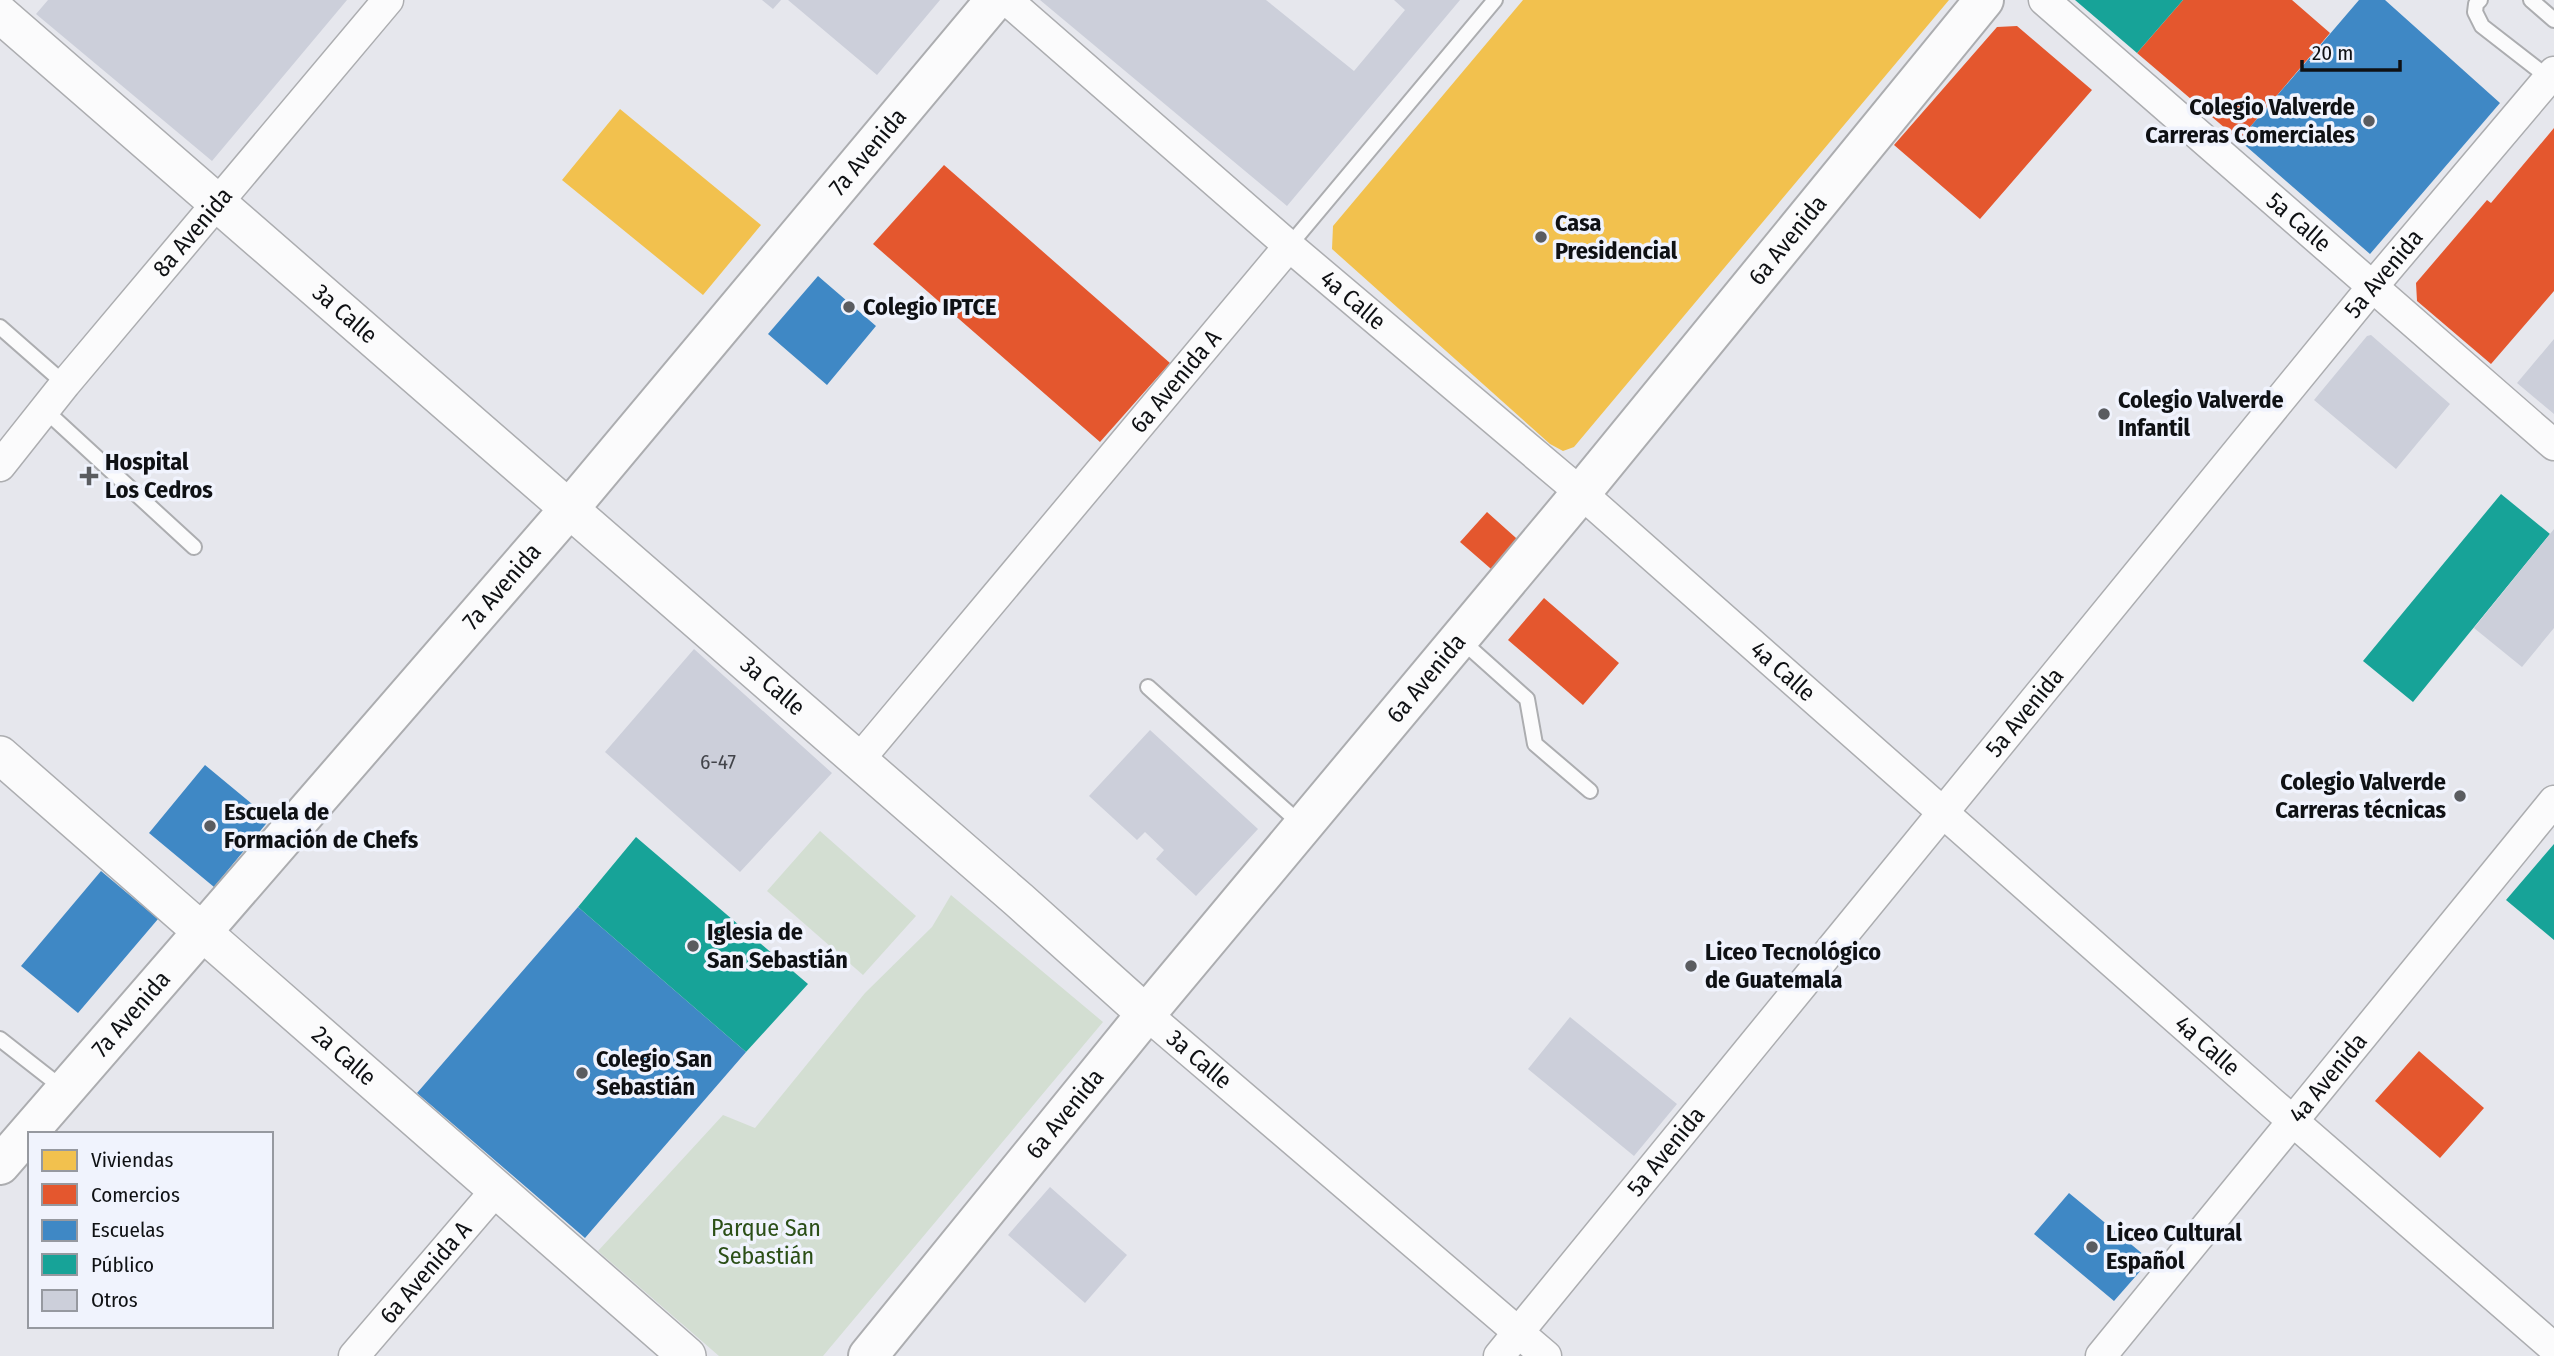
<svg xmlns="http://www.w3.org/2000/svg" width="2554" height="1356" viewBox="0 0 2554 1356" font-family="'Fira Sans Condensed',sans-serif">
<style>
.green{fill:#d3ded2}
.homes{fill:#f2c14e}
.shops{fill:#e4572e}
.schools{fill:#3f88c5}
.public{fill:#17a398}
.building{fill:#cccfda}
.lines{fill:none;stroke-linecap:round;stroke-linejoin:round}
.service-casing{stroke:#acadb0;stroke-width:18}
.minor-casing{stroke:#acadb0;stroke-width:33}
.tertiary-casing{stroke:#acadb0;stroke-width:40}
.primary-casing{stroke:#acadb0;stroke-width:42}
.service{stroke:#fbfbfc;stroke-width:14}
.minor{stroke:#fbfbfc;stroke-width:30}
.tertiary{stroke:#fbfbfc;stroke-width:37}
.primary{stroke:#fbfbfc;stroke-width:38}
.poi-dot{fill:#5a5c60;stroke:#f0f3fd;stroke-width:2.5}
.labels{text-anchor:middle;stroke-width:7;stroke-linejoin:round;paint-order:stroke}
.number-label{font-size:21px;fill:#42444a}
.poi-label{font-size:24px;font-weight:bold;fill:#0f1114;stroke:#f0f3fd;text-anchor:start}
.street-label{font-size:24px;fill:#0f1114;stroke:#f0f3fd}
.park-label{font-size:24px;fill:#2b4f17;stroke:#f0f3fd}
</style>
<rect width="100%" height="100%" fill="#e6e7ed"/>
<path class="green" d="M820,831L916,916L863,975L767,891Z
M951,895L1103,1022L823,1356H719L598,1251L723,1115L755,1128L865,993L932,927Z"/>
<path class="homes" d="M1523,0H1949L1574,447L1563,451L1550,444L1332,249L1333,226Z
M620,109L761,225L703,295L562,180Z"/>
<path class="shops" d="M2183,0H2292L2330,33L2239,140L2137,53Z
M2017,26L2092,90L1980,219L1894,145L1997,27Z
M2554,128V291L2491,364L2417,301L2416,283L2487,200L2491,203Z
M944,165L1170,363L1100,442L873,244Z
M1487,512L1525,546L1498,575L1460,542Z
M1544,598L1619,663L1583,705L1508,640Z
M2419,1051L2484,1108L2440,1158L2375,1101Z"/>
<path class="schools" d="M2359,0H2385L2500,103L2370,254L2239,140Z
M818,276L876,326L827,385L768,334Z
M205,765L270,819L214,887L149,833Z
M101,871L158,919L78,1013L21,966Z
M578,907L746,1052L585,1238L417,1093Z
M2069,1193L2150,1260L2114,1301L2034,1234Z"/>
<path class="public" d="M2075,0H2183L2137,53Z
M2501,494L2550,534L2413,702L2363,661Z
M636,837L808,984L746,1052L578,907Z
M2554,844V940L2506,900Z"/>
<path class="building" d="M48,0H347L212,161L36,14Z
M762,0H781L773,9Z
M788,0H940L877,75Z
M1040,0H1266L1354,71L1405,10L1394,0H1460L1287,206Z
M2371,335L2450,404L2396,469L2314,400L2367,336Z
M2554,339V414L2517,383Z
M2554,529V628L2522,667L2474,628Z
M694,649L832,773L740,872L605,752Z
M1150,730L1258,829L1196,896L1156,859L1164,850L1145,832L1137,840L1089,796Z
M1570,1017L1677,1104L1634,1156L1528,1069Z
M1050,1187L1127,1255L1085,1303L1008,1235Z"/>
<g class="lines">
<defs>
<path id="service" d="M2480,0L2476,4L2475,12L2482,26L2549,78
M2531,0L2554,20
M1289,246L1495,0
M0,327L65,384
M46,411L194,547
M1461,640L1527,699L1535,744L1590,791
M1148,687L1303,826
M0,1039L65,1090"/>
<g id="minor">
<path id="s1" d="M1007,0L1289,246L1581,493L2272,1103L2554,1348"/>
<path id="s2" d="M2044,0L2554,445"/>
<path id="s3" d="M0,466L65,384L388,0"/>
<path id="s4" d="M858,761L1289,246"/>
<path id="s5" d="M1146,1014L1546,1356"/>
<path id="s6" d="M354,1356L497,1189"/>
<path id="s7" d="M1499,1356L2373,286L2554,72"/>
<path id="s8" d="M2101,1356L2554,801"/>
</g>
<g id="tertiary">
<path id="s9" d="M0,14L1019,900L1146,1014"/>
<path id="s10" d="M0,755L687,1356"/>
</g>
<g id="primary">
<path id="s11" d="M0,1165L569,509L995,0"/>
<path id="s12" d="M868,1356L1146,1014L1581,493L1984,0"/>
</g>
</defs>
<use href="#service" class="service-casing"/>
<use href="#minor" class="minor-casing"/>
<use href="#tertiary" class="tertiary-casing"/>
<use href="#primary" class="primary-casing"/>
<use href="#service" class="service"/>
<use href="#minor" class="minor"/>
<use href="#tertiary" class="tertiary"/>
<use href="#primary" class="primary"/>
</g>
<g class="poi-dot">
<circle cx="2369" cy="121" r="7"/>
<circle cx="1541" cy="237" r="7"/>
<circle cx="849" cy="307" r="7"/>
<circle cx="2104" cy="414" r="7"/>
<path d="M85.5 465.5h7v7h7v7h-7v7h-7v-7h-7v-7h7z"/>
<circle cx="2460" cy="796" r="7"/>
<circle cx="210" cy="826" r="7"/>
<circle cx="693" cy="946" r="7"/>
<circle cx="1691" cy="966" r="7"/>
<circle cx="582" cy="1073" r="7"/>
<circle cx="2092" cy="1247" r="7"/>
</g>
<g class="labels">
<g class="number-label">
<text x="718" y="769">6-47</text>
</g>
<g class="poi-label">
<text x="2355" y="115" text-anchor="end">Colegio Valverde<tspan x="2355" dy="28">Carreras Comerciales</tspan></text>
<text x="1555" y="231">Casa<tspan x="1555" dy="28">Presidencial</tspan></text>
<text x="863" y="315">Colegio IPTCE</text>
<text x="2118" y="408">Colegio Valverde<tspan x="2118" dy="28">Infantil</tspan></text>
<text x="105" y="470">Hospital<tspan x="105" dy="28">Los Cedros</tspan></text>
<text x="2446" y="790" text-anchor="end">Colegio Valverde<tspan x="2446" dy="28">Carreras técnicas</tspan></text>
<text x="224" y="820">Escuela de<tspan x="224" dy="28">Formación de Chefs</tspan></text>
<text x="707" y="940">Iglesia de<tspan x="707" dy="28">San Sebastián</tspan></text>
<text x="1705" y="960">Liceo Tecnológico<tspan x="1705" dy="28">de Guatemala</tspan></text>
<text x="596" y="1067">Colegio San<tspan x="596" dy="28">Sebastián</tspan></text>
<text x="2106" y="1241">Liceo Cultural<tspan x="2106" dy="28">Español</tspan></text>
</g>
<g class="street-label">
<text dy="8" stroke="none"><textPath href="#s11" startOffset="1334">7a Avenida</textPath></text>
<text dy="8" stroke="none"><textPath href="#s2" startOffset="338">5a Calle</textPath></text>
<text dy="8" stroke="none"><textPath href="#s3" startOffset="303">8a Avenida</textPath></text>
<text dy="8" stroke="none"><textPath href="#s12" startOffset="1446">6a Avenida</textPath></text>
<text dy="8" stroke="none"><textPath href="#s7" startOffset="1398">5a Avenida</textPath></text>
<text dy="8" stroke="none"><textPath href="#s1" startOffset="458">4a Calle</textPath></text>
<text dy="8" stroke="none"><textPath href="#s9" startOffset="457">3a Calle</textPath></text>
<text dy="8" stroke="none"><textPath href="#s4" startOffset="495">6a Avenida A</textPath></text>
<text dy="8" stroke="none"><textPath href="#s11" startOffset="766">7a Avenida</textPath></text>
<text dy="8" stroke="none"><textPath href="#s1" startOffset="1026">4a Calle</textPath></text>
<text dy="8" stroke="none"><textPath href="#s12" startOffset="878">6a Avenida</textPath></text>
<text dy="8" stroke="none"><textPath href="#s9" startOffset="1024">3a Calle</textPath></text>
<text dy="8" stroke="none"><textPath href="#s7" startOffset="831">5a Avenida</textPath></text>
<text dy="8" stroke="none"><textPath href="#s11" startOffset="200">7a Avenida</textPath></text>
<text dy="8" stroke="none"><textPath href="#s1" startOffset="1592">4a Calle</textPath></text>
<text dy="8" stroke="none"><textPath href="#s10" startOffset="457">2a Calle</textPath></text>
<text dy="8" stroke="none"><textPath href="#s5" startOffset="70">3a Calle</textPath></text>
<text dy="8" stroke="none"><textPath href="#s8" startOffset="359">4a Avenida</textPath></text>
<text dy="8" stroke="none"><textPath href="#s12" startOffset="312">6a Avenida</textPath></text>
<text dy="8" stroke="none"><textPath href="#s7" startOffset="264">5a Avenida</textPath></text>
<text dy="8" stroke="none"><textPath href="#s6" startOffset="110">6a Avenida A</textPath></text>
</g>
<g class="park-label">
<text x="766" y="1236">Parque San<tspan x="766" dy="28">Sebastián</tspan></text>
</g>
</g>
<rect x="28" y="1132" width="245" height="196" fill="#f0f3fd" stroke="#9699a0" stroke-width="2"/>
<rect x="42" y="1150" width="35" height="21" fill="#f2c14e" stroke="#9699a0" stroke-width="2"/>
<text x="91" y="1167" font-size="21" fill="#0f1114">Viviendas</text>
<rect x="42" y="1184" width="35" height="21" fill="#e4572e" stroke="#9699a0" stroke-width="2"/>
<text x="91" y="1202" font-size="21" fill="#0f1114">Comercios</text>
<rect x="42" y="1220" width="35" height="21" fill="#3f88c5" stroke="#9699a0" stroke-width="2"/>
<text x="91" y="1237" font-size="21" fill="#0f1114">Escuelas</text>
<rect x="42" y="1254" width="35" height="21" fill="#17a398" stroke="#9699a0" stroke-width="2"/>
<text x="91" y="1272" font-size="21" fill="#0f1114">Público</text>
<rect x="42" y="1290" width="35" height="21" fill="#cccfda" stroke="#9699a0" stroke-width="2"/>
<text x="91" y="1307" font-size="21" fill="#0f1114">Otros</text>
<path d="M2302 60v10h98v-10" fill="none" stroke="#0f1114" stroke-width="3.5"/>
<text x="2312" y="60" font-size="21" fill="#0f1114" stroke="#f0f3fd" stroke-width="5" paint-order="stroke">20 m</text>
</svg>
